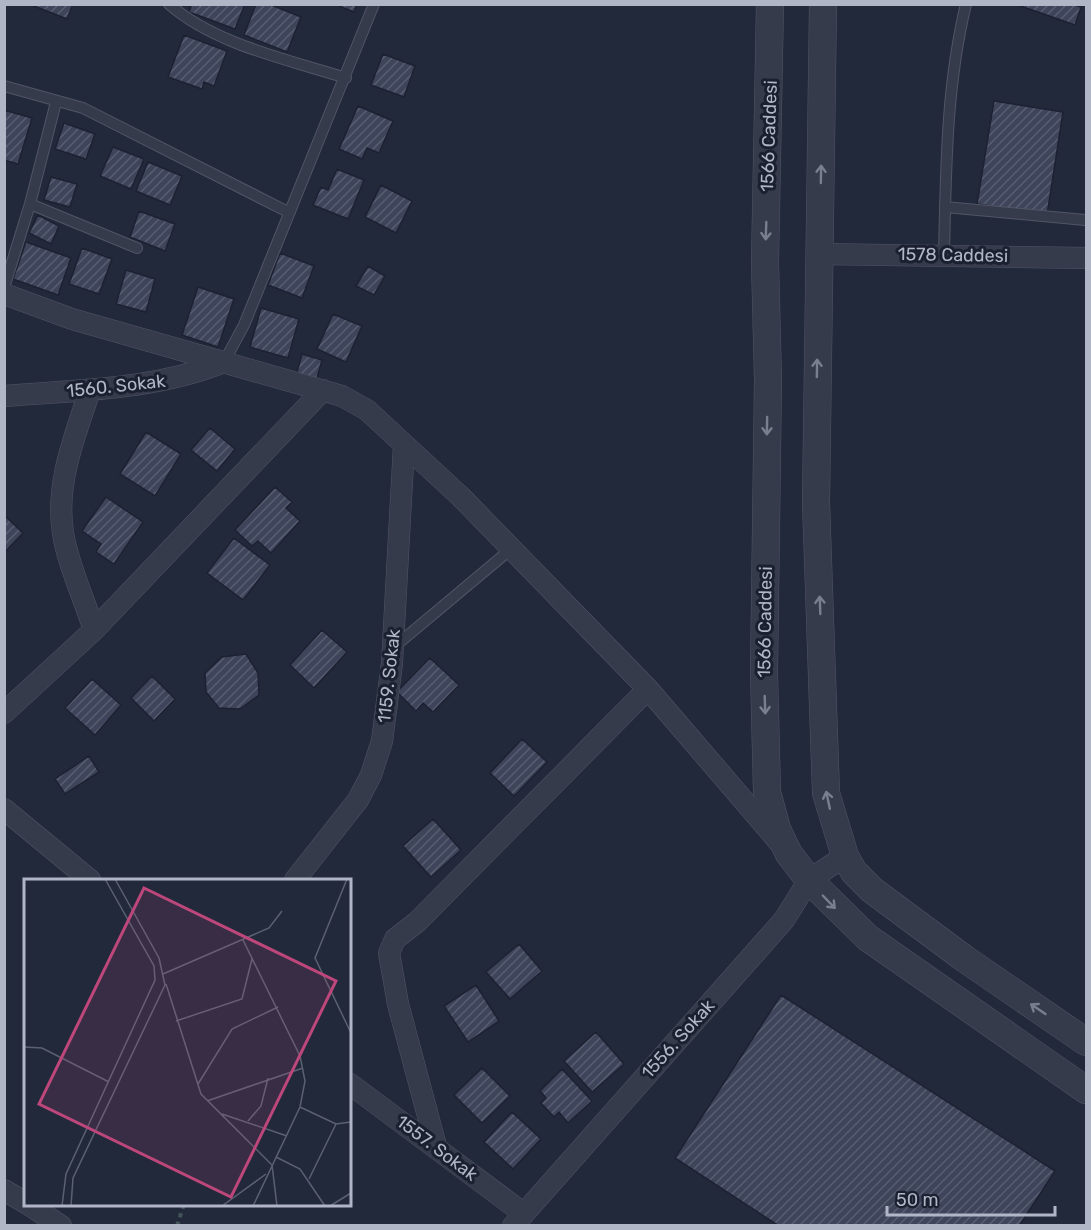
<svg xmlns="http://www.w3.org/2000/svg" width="1091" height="1230" viewBox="0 0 1091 1230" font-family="Rubik,sans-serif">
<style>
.building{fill:url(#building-hatch);stroke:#1d2232;stroke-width:1.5}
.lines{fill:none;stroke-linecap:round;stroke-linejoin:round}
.service-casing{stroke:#515666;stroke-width:12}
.minor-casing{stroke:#515666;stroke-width:22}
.tertiary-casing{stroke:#515666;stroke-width:28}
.path{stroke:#425259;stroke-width:4;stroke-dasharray:4.5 4.5;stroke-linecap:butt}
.service{stroke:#363b4b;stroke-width:10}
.minor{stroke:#363b4b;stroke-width:21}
.tertiary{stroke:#363b4b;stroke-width:27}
.oneway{stroke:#7a7f8f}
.labels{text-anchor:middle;stroke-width:6;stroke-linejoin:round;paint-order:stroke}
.street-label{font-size:18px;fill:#b1b6c7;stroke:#1b2030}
.inset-road{fill:none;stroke:#5b6173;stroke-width:1.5}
.view{fill:#bd477b;fill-opacity:0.15;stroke:#bd477b;stroke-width:3}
.inset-edge{fill:none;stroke:#b1b6c7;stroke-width:3}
</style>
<defs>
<pattern id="building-hatch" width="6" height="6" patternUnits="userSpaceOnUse" patternTransform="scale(1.5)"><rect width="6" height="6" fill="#3e455b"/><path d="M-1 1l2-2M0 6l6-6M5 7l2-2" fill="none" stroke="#585e71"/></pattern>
</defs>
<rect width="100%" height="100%" fill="#22293b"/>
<path class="building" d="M29,4H73L67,19Z
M192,4H245L235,29L189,12Z
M256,4H269L301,17L287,52L244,35Z
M334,4H357L354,12Z
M1015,4H1072L1081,7L1075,25Z
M184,35L227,51L214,86L204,82L202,89L168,77Z
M383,54L415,66L404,97L371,85Z
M994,101L1063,112L1047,215L977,204Z
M358,106L393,121L379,153L367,148L362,159L339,149Z
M4,110L32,118L18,164L4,160Z
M64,123L95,134L86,159L55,149Z
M113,147L144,159L131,189L100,176Z
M148,162L182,176L170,205L136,191Z
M337,169L364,180L348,219L313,205L321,187L328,190Z
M51,177L77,184L70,207L44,200Z
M381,185L412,201L396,233L365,217Z
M139,211L175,224L165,251L130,237Z
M38,215L59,226L51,244L29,233Z
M26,242L71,258L58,295L13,279Z
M82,248L112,259L99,294L69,284Z
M280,253L314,266L302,298L268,285Z
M368,266L385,276L374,295L356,286Z
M126,270L155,279L146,312L116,304Z
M198,287L234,299L218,347L182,335Z
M261,308L299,319L288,358L250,347Z
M333,314L362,326L346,362L317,349Z
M302,354L322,360L315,385L295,379Z
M210,428L235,449L217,471L191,450Z
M146,432L181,454L155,496L120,474Z
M275,487L292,502L286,508L300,521L271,553L258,541L252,546L235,530Z
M106,497L143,522L114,564L96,552L101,544L82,531Z
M4,515L23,533L4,553Z
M234,538L270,565L243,600L207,573Z
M322,630L347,652L314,688L290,665Z
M246,654L258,673L259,695L240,709L219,708L206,692L205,673L222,657Z
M430,658L459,685L433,712L423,703L416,711L397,692Z
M152,676L175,699L154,721L131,698Z
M92,679L121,705L95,735L65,708Z
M522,739L547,762L514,796L490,773Z
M89,756L99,772L65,794L55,779Z
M433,819L461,850L431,877L403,846Z
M519,944L542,971L510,999L486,972Z
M476,985L499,1021L468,1042L444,1006Z
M781,995L1055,1171L1019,1226H779L675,1158Z
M596,1032L624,1064L592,1092L564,1061Z
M482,1068L510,1096L482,1123L454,1095Z
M562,1069L592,1101L568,1123L559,1112L554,1117L541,1103L546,1098L540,1091Z
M512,1112L541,1139L513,1169L484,1142Z"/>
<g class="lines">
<defs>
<path id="service" d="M169,4C214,44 289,60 346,78
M4,86L83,108L288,212
M30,204L137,248
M945,207L1085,220
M944,254C946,170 946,87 966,4
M4,288L30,204L56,102
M224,362L244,325L374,4
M394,647L511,549"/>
<path id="minor" d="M819,254L1086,258
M4,294L72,319L342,396L367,410L461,497L648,689L780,843
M90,390C75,436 55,483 63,533C67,562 85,601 94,630
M4,396C79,390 154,390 224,362
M4,713L94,630L323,390
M4,809L90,880
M295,880L358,800L371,775L382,741L392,663L404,445
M350,1084L523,1213
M436,1146L398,1004L389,953L395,939L417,922L648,689
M4,1190L26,1203
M28,1204L61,1226
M513,1226L784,920L809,880L845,856"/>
<path id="tertiary" d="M770,4L765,262L768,380L764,673L767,792L777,829L789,854L809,880L868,938L1086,1090
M823,4L816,502L826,793L845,856L854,872L872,890L965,959L1086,1042"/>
</defs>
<use href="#service" class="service-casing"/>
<use href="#minor" class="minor-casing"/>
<use href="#tertiary" class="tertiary-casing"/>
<path class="path" d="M177,1226L184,1204"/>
<use href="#service" class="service"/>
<use href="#minor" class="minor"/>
<use href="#tertiary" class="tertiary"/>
</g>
<defs><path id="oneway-shaft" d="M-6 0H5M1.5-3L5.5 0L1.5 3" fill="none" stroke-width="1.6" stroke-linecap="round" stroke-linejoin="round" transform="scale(1.5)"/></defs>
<g class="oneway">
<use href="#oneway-shaft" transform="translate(821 174) rotate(-89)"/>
<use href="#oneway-shaft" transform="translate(766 231) rotate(92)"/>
<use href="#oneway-shaft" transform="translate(817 368) rotate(-89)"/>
<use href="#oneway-shaft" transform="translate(767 426) rotate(91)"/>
<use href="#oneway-shaft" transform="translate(820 605) rotate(-92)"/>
<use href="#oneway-shaft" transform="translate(765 705) rotate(88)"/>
<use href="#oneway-shaft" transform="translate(828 800) rotate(-102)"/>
<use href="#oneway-shaft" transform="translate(829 902) rotate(46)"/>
<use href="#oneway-shaft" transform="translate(1038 1009) rotate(-146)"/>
</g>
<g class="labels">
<g class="street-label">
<text transform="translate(769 136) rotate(-88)" y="6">1566 Caddesi</text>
<text transform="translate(953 255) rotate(1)" y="6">1578 Caddesi</text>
<text transform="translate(116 386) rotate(-6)" y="6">1560. Sokak</text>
<text transform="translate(765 622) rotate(-89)" y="6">1566 Caddesi</text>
<text transform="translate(389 676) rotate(-84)" y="6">1159. Sokak</text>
<text transform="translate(678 1039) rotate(-48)" y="6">1556. Sokak</text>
<text transform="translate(437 1148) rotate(37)" y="6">1557. Sokak</text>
</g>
</g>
<g transform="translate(24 879)">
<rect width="327" height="327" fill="#22293b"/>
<path class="inset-road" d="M323,0L291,79L327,154M219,61L276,177L281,202L276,228L229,327M139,95L245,49L258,32M142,105L177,215L248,286L253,327M152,142L218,120L228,80M0,168L18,169L85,203M174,205L208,150L254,128M183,222L279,189M276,228L312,245L327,243M198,235L263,257M224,242L237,227L244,199M252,278L276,290L301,327M285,300L312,245M38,327L42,295L131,101L130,87L81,0M47,327L49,299L141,106L135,79L91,0M198,327L242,295M306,327L327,314"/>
<path class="view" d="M120,9L312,102L207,318L15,225Z"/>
<rect width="327" height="327" class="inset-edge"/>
</g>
<rect width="1091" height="1230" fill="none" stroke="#b1b6c7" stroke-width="12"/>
<path d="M887 1206v9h168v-9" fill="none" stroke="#b1b6c7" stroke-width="3"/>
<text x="896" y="1206" font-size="18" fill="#b1b6c7" stroke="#1b2030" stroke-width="4.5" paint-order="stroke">50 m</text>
</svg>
